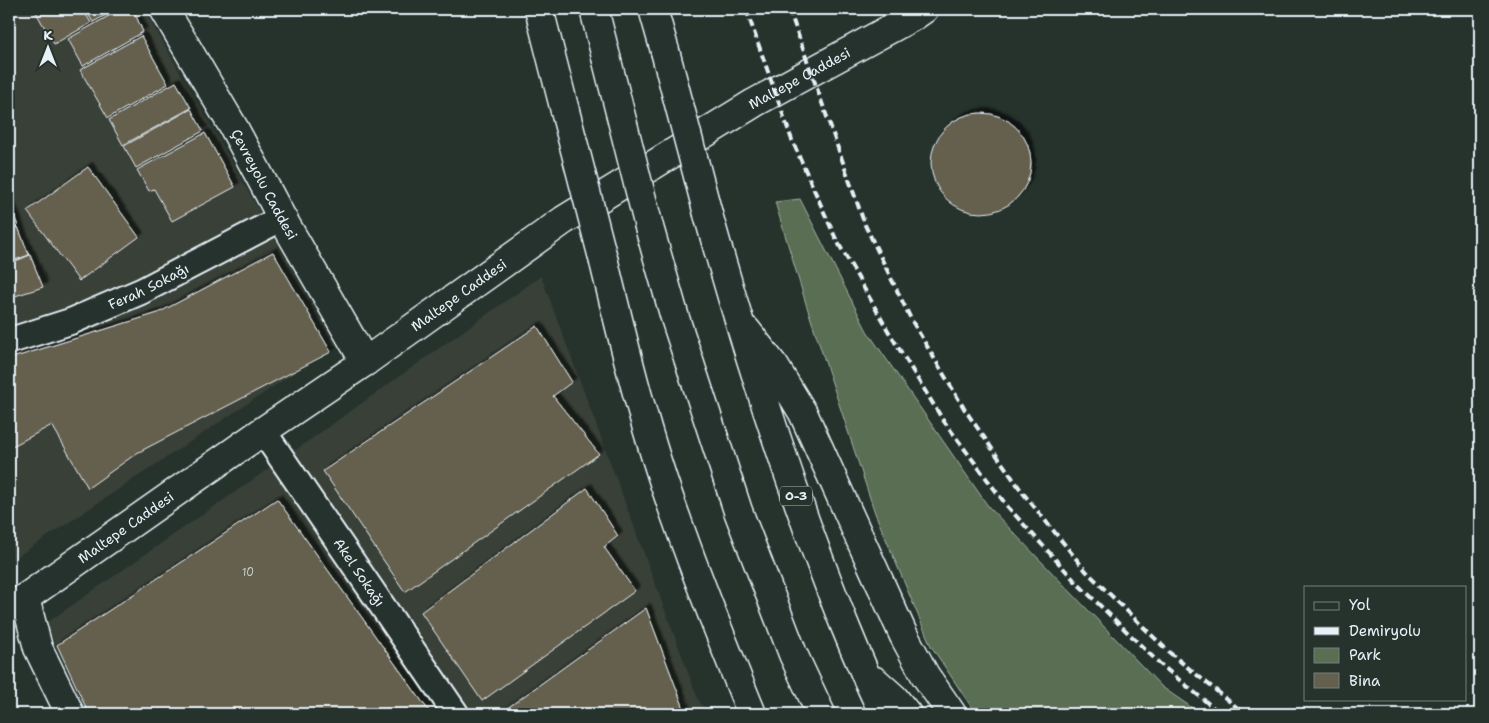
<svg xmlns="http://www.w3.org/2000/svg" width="1489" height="723" viewBox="0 0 1489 723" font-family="'Shantell Sans',sans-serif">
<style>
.built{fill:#394037}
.green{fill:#5a6e52;stroke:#a1b0a5}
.building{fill:#65604e;stroke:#e8f1f8;filter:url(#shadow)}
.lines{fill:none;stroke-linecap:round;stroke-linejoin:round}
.minor-casing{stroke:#e8f1f8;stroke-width:29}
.tertiary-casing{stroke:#e8f1f8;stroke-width:31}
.secondary-casing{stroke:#e8f1f8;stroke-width:31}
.primary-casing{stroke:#e8f1f8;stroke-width:31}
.trunk-casing{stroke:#e8f1f8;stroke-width:31}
.minor{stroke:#26332d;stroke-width:25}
.tertiary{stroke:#26332d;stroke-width:28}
.secondary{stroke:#26332d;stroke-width:28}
.primary{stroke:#26332d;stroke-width:28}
.trunk{stroke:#26332d;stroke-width:28}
.rail{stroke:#e8f1f8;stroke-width:4;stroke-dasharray:8 4;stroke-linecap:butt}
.trunk-bridge-casing{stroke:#e8f1f8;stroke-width:31;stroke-linecap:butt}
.trunk-bridge{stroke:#26332d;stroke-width:28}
.labels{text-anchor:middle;stroke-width:5;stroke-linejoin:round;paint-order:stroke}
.number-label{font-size:11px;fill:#c7cdce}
.shield{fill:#26332d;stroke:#aeb8bb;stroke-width:1}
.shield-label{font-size:12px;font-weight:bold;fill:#e8f1f8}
.street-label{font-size:14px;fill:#e8f1f8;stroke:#26332d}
</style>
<defs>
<filter id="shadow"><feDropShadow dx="4.5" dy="-4.5" stdDeviation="1" flood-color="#0009"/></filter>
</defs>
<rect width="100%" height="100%" fill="#26332d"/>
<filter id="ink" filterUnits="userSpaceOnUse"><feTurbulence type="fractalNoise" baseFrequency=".02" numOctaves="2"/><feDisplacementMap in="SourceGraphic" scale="10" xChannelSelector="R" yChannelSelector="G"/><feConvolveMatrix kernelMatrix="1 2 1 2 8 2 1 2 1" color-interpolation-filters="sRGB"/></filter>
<g filter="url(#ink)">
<path class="built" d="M9,9H144L336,345L9,562Z
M541,276L698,699L707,714H90L45,624L307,442Z"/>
<path class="green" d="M800,199L867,331L988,506L1162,687L1201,714H976L931,646L875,513L807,307L775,202Z"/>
<path class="building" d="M34,9H83L91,23L54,44Z
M85,9H117L93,22Z
M121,9H133L143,32L83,66L68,39Z
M141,36L168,84L108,118L80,70Z
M176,82L191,108L123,145L109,120Z
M191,109L203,131L136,168L124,146Z
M931 163a50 50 0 1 1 100 0a50 50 0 1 1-100 0Z
M205,133L235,187L172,221L154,189L149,191L137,170Z
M88,167L139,237L79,281L27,211Z
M9,203L18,226L9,229Z
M18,227L29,255L9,262V230Z
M273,252L331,352L137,453L88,488L52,425L9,448V359L158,313Z
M30,255L43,287L9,298V264Z
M537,326L572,382L553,396L599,454L405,592L323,471Z
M587,488L618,536L604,547L635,591L482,701L421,612Z
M277,499L431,714H89L57,645Z
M646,608L686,714H499Z"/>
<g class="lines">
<defs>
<g id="minor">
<path id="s1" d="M9,341L72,321L142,291L282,218"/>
<path id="s2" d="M263,431L456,714"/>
</g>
<path id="tertiary" d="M25,598L38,648L70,714"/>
<g id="secondary">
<path id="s3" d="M164,9L234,128L282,218L365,362"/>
</g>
<g id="primary">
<path id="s4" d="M9,608L25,598L263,431L365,362L564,220L754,103L914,16L924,9"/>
</g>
<path id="trunk" d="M539,9L565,111
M594,9L606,57
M653,9L665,51
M708,214C738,321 771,427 809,532C832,594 855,655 884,714
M649,227L675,318L738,511L793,654L821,714
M604,262C625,349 646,436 677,520C700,586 726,650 752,714
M747,331L775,367L803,413L904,636L925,675L952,714
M875,681L894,698L907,714"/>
</defs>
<use href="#minor" class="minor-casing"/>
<use href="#tertiary" class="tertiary-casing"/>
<use href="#secondary" class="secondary-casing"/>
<use href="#primary" class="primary-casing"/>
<use href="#trunk" class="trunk-casing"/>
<use href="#minor" class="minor"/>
<use href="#tertiary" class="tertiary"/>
<use href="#secondary" class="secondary"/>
<use href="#primary" class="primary"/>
<use href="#trunk" class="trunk"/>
<path class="rail" d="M746,9L792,140L836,239L890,334L943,420L1007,506L1075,581L1160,664L1221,714
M789,9L865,225L912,321L965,410L1023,493L1086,571L1170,653L1245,714"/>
<defs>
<path id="trunk-bridge" d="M665,51L708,214
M606,57L649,227
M565,111L604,262"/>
</defs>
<use href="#trunk-bridge" class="trunk-bridge-casing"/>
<use href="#trunk-bridge" class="trunk-bridge"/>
</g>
</g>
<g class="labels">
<g class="number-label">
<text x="248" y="576">10</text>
</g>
<rect class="shield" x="780" y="486.5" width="32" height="19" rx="4"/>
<g class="shield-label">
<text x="796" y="500">O-3</text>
</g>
<g class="street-label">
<text dy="5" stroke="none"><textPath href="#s4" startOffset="952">Maltepe Caddesi</textPath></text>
<text dy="5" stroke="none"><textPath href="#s3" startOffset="202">Çevreyolu Caddesi</textPath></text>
<text dy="5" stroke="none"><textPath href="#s1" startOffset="150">Ferah Sokağı</textPath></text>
<text dy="5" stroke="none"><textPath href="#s4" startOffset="548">Maltepe Caddesi</textPath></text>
<text dy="5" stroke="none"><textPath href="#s4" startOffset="142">Maltepe Caddesi</textPath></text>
<text dy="5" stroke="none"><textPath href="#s2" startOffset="171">Akel Sokağı</textPath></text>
</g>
</g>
<rect width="1489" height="723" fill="none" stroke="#26332d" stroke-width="30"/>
<rect x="15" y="15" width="1459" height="693" fill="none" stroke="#e8f1f8" stroke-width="2" filter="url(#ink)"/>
<rect x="1304" y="586" width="162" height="115" fill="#26332d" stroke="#747f7e"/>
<rect x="1314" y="602" width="25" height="8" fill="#26332d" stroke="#747f7e"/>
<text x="1349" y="610" font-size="15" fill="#e8f1f8">Yol</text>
<rect x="1314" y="627" width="25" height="8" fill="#e8f1f8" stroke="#747f7e"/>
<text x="1349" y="636" font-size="15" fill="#e8f1f8">Demiryolu</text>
<rect x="1314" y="648" width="25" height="15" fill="#5a6e52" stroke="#747f7e"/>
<text x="1349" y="660" font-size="15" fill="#e8f1f8">Park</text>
<rect x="1314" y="673" width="25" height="15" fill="#65604e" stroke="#747f7e"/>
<text x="1349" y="686" font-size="15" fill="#e8f1f8">Bina</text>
<g transform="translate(48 48)" stroke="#26332d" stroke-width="4" paint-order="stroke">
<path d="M0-4L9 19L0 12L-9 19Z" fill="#e8f1f8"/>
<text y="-8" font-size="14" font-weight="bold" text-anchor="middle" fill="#e8f1f8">K</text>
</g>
</svg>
